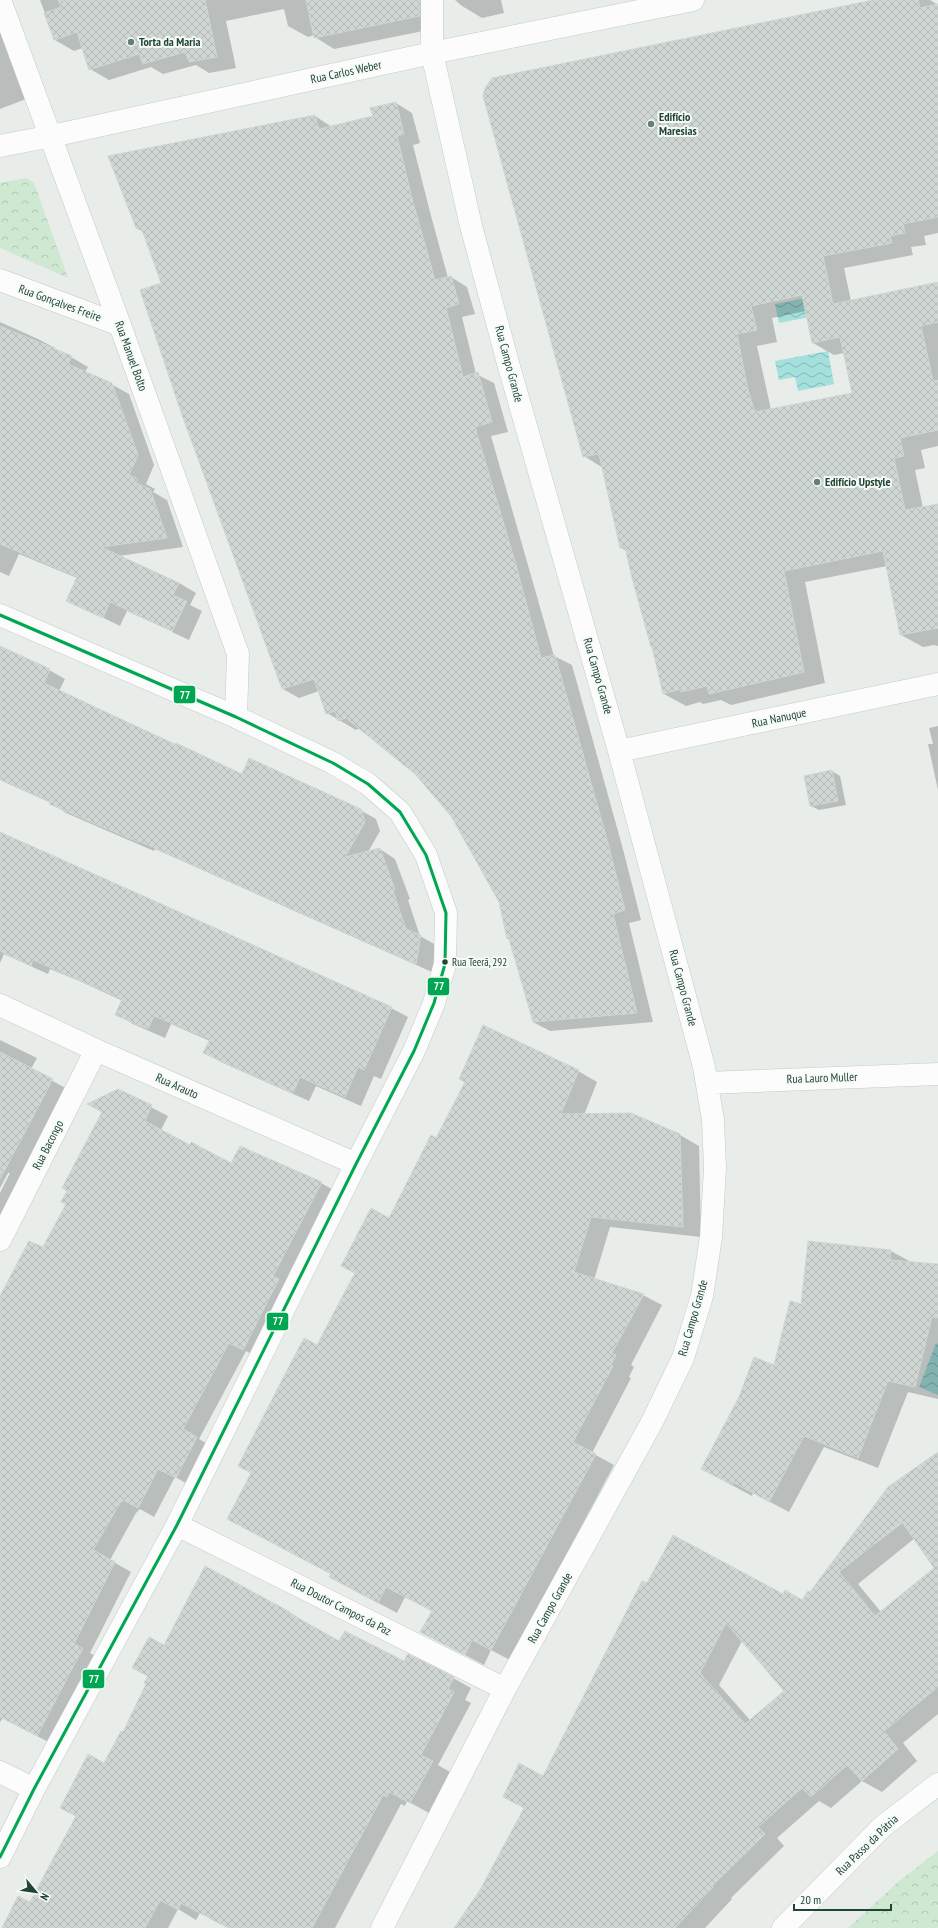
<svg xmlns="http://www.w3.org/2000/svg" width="938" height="1928" viewBox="0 0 938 1928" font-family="'PT Sans Narrow',sans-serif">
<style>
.park{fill:url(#park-crowns)}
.water{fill:url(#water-waves)}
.shadow{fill:#0003;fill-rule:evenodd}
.building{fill:url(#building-cross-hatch);stroke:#d0d6d2;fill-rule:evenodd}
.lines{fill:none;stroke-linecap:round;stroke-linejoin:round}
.minor-casing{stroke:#c4cac7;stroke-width:23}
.minor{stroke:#fcfcfc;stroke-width:22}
.bus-1-casing{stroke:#f6fbf8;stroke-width:6}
.bus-1{stroke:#00a651;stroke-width:3}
.poi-dot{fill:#678074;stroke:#f6fbf8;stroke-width:1.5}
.bus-dot{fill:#214534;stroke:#f6fbf8;stroke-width:1.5}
.labels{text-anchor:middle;stroke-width:4;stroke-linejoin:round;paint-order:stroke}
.bus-label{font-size:11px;fill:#214534;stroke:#f6fbf8;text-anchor:start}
.poi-label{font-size:12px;font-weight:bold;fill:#214534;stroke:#f6fbf8;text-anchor:start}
.street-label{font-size:12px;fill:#214534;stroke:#f6fbf8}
.line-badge{stroke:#f6fbf8;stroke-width:1.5}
.badge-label{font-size:11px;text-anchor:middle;font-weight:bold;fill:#fff}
</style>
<defs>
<pattern id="park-crowns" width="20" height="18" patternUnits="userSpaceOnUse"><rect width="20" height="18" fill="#cfe8d2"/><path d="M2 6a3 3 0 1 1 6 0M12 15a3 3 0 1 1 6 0" fill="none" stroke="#b1c8b5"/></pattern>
<pattern id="water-waves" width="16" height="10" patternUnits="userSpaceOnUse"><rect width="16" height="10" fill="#a4e0dd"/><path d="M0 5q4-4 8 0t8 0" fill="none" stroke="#85b7b4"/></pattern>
<pattern id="building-cross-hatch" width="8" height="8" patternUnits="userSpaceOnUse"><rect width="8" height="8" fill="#cfd6d3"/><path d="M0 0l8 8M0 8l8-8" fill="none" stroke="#b1b9b6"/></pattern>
</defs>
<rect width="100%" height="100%" fill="#e8edea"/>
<path class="park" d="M26,178L34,183L68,278L0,248V183Z
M938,1851V1928H848L899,1881Z"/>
<path class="water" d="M821,295L825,314L779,323L775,304Z
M828,351L834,384L798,391L795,377L779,380L775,361Z
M936,1343L938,1344V1395L919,1387Z"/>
<path class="shadow" d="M40,0H432L438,28L334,49L315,37L314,35L308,37L288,26L284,9L226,21L236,68L209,73L196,65L163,74L151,67L109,80L90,69L83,48L74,51L55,40Z
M455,0H501L504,13L482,18L462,6Z
M878,0H930L938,5V233L924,236L926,245L911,247L913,255L844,268L851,301L938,283V446L921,450L925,468L915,470L923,508L938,505V646L934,645L923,647L901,635L887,566L805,582L825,683L731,705L721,700L703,704L700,702L686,706L664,694L627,551L621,548L603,468L584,456ZM806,311L813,343L834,355L844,353L853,394L771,410L757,346L777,342L772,318Z
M0,26L26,99L0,109Z
M396,103L412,113L420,143L413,145L430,212L448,278L451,277L467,287L475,314L462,317L476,374L494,383L508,432L491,436L554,656L572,665L624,853L641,920L629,923L653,1022L550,1031L533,1022L511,940L508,938L500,902L451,816L416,774L360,728L356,730L327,713L319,691L299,698L283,689L162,283L144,232L136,228L315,116L332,127L374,116Z
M0,322L38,339L55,348L54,350L71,357L88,367L85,372L111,384L129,394L154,465L146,484L155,489L153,492L167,500L183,547L119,556L179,583L196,593L190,605L202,611L189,640L172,632L187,601H184L171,631L127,611L120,626L67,600L77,578L19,554L9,576L0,572Z
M0,659L49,670L65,679L59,691L243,775L360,810L376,819L380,831L368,852L380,849L395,859L410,899L408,900L420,936L436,945L432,972L155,849L154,851L66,813L51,803L0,780Z
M938,726V790L928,744H933L929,728Z
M832,771L840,776L846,805L819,810L811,806Z
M0,833L391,1008L408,1017L381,1079L374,1076L361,1106L316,1086L309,1101L221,1062L205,1053L210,1041L171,1024L165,1038L133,1024L116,1014L123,1001L77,980L50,969L48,974L4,954L0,963Z
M0,1040L37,1058L31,1069L69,1090L0,1232V1193L10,1173H8L0,1188Z
M578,1071L597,1082L584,1115L680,1135L699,1146L701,1237L610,1227L594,1280L643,1295L662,1305L631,1365L634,1367L629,1377L631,1378L592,1453L614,1465L510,1660L491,1650L484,1665L421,1632L433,1611L405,1597L397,1613L330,1577L332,1574L228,1519L356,1274L342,1266L389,1219L436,1139Z
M118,1090L168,1116L161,1130L190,1146L232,1165L321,1183L337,1192L259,1358L246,1351L199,1439L213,1447L193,1487L175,1477L154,1517L140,1509L136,1513L110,1560L131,1572L90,1653L99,1658L54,1745L3,1718L0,1722V1299L44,1249L67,1204Z
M809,1242L891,1251L911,1262L938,1265V1399L908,1392L878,1468L824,1447L789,1512L753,1493L752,1496L702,1469L775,1366L802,1305Z
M938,1454V1714L903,1743L917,1761L882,1792L862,1781L831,1808L819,1801L777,1838L784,1846L731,1898L732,1899L705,1928H461L647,1585L783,1596L802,1601ZM905,1518L906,1520L875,1544V1542ZM915,1538L936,1568L881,1612L858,1584ZM742,1641L786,1691L750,1720L719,1685Z
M289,1612L340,1643L453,1678L471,1688L465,1700L471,1703L438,1765L450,1772L429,1813L407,1801L405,1806L401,1804L335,1928H228L200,1913L196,1920L178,1909L168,1928H12L30,1904L77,1817L61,1808L104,1764L123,1734L164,1646Z"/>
<path class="building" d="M58,0H205L217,57L189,62L185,52L143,64L139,54L89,70L77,32L54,40L44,13L61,7Z
M306,0H420V16L314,38Z
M873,0H918L920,8L938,4V217L903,224L905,233L890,236L892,243L823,256L833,304L938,282V322L921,326L933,381L938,380V430L900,438L904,456L894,458L905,510L938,504V628L900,635L883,551L784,571L804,672L709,694L707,686L681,692V689L663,694L652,647H651L632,578L625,547L620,548L599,454L583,457L483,96L485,88L492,78ZM802,295L812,343L840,337L852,393L755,412L748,390L737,334L757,330L751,306Z
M396,102L404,134L397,136L413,202L435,280L451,276L459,304L446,308L463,377L478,372L492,422L475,427L516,565L541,658L555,655L608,843L625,910L613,914L637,1013L533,1022L509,939H507L499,902L451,816L415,774L346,718L338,721L335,711L326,714L314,679L282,689L182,415L140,290L161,283L141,227L136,228L108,156L315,115L319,129L373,116L370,108Z
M0,326L72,356L68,364L112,383L138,455L129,475L138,479L136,483L150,489L167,538L101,547L179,583L173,595L186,601L172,631L110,602L103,618L66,601L77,577L0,544Z
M0,646L50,669L44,683L176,745V743L242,774L249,758L361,809L365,822L345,857L380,848L395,890L393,891L406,929L421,935L416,964L139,841L138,842L49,804L51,802L0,779Z
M832,770L838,801L810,806L804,776Z
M0,832L392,1007L364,1070L358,1067L345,1097L300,1077L293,1093L203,1053L210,1039L154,1016L148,1029L115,1015L122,999L33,960L31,966L0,951Z
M483,1025L579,1070L561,1114L631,1113L680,1134L683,1227L591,1217L574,1272L644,1294L612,1353L616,1355L611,1365L613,1366L573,1442L596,1454L491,1650L472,1640L465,1655L420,1632L432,1611L386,1587L378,1603L329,1577L331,1574L227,1519L251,1473L238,1466L282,1380L304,1338L317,1345L340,1301L355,1273L341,1266L371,1208L389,1218L431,1135L436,1138L465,1082L459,1079Z
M0,1052L53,1079L0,1179Z
M118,1089L152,1105L145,1121L190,1145L191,1142L231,1163L240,1146L322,1182L273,1276L279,1279L243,1350L229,1343L183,1429L197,1437L176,1478L158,1469L138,1508L123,1500L120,1503L93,1550L115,1562L74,1644L83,1648L37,1736L0,1717V1296L29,1241L43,1247L66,1204L61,1202L67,1191L62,1188L102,1112L87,1104Z
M808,1241L891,1250L890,1260L938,1264V1318L932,1317L915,1387L888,1381L858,1458L804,1436L769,1502L733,1482L732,1485L701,1469L739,1397L754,1357L774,1365L790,1301L801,1304Z
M938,1452V1687L884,1731L898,1749L862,1781L847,1765L811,1797L802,1788L758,1827L765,1834L712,1886L713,1887L675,1928H454L480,1890L524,1808L503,1797L519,1763L543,1776L642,1581L647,1583L673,1535L783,1594L785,1590L802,1600L808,1591L810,1592L888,1487ZM902,1522L934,1568L875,1616L839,1572ZM726,1623L784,1691L745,1724L700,1673Z
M205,1566L290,1612L289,1613L339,1641L345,1631L404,1661L408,1654L454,1677L448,1689L454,1692L421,1755L433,1761L410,1803L389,1792L387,1797L383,1795L312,1928H228L181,1903L178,1910L160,1900L145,1928H2L18,1896L30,1902L76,1816L60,1808L88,1754L104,1763L121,1731L123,1732L146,1684L144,1683L148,1676L132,1668L149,1637L164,1645Z"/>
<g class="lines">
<defs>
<path id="minor" d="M0,0L120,325L238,654L236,717
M0,146L52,136L432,53L693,0
M0,280L120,325
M0,615L236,717L333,763L368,784L400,812L426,855L446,913L445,964L434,1003L414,1051L356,1164L177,1525L34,1789L0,1857
M619,751L938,684
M0,1005L96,1050L356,1164
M707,1083L938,1074
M0,1240L96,1050
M177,1525L505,1689
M0,1772L34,1789
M382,1928L505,1689L652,1422L683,1358L702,1296L711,1237L715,1168L713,1120L704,1067L619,751L508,363L471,226L432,53V0
M783,1928L882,1827L938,1784"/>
</defs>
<use href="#minor" class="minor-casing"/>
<use href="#minor" class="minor"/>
<defs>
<path id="bus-1" d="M0,615L236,717L333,763L368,784L400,812L426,855L446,913L445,964L434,1003L414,1051L356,1164L177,1525L34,1789L0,1857"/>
</defs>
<use href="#bus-1" class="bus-1-casing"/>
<use href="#bus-1" class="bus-1"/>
</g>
<g class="poi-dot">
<circle cx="131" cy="42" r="4"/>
<circle cx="651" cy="124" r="4"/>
<circle cx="817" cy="482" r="4"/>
</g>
<circle class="bus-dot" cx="445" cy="962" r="3.5"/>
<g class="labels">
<g class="bus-label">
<text x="452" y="966">Rua Teerã, 292</text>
</g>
<g class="poi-label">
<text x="139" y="46">Torta da Maria</text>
<text x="659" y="121">Edifício<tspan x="659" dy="14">Maresias</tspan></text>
<text x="825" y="486">Edifício Upstyle</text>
</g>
<g class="street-label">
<text transform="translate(346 72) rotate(-12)" y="4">Rua Carlos Weber</text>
<text transform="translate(60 303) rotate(20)" y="4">Rua Gonçalves Freire</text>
<text transform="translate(131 356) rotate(70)" y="4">Rua Manuel Bolto</text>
<text transform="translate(509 364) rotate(75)" y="4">Rua Campo Grande</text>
<text transform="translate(598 676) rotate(74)" y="4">Rua Campo Grande</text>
<text transform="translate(779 718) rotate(-12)" y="4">Rua Nanuque</text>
<text transform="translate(683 988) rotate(75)" y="4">Rua Campo Grande</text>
<text transform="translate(822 1078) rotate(-2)" y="4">Rua Lauro Muller</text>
<text transform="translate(177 1086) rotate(24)" y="4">Rua Arauto</text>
<text transform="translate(48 1145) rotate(-63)" y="4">Rua Bacongo</text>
<text transform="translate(693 1318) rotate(-74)" y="4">Rua Campo Grande</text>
<text transform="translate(341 1607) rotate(27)" y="4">Rua Doutor Campos da Paz</text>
<text transform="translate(550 1608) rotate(-61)" y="4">Rua Campo Grande</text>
<text transform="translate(867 1845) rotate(-44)" y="4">Rua Passo da Pátria</text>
</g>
</g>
<g class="line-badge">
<rect x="173" y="685" width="23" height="19" rx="4" fill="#00a651"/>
<rect x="427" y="977" width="23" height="19" rx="4" fill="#00a651"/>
<rect x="266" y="1312" width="23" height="19" rx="4" fill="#00a651"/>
<rect x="82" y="1669" width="23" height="20" rx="4" fill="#00a651"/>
</g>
<g class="badge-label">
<text x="185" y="699">77</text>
<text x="439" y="990">77</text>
<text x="278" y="1325">77</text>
<text x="94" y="1683">77</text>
</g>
<g transform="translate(36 1892) rotate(119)" stroke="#f6fbf8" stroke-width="3" paint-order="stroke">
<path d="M0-3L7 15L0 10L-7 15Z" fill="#214534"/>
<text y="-6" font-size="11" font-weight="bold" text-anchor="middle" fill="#214534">N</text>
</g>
<path d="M794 1904v6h97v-6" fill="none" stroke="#214534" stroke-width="2"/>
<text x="800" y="1904" font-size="12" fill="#214534" stroke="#f6fbf8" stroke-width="3" paint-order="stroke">20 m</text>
</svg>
